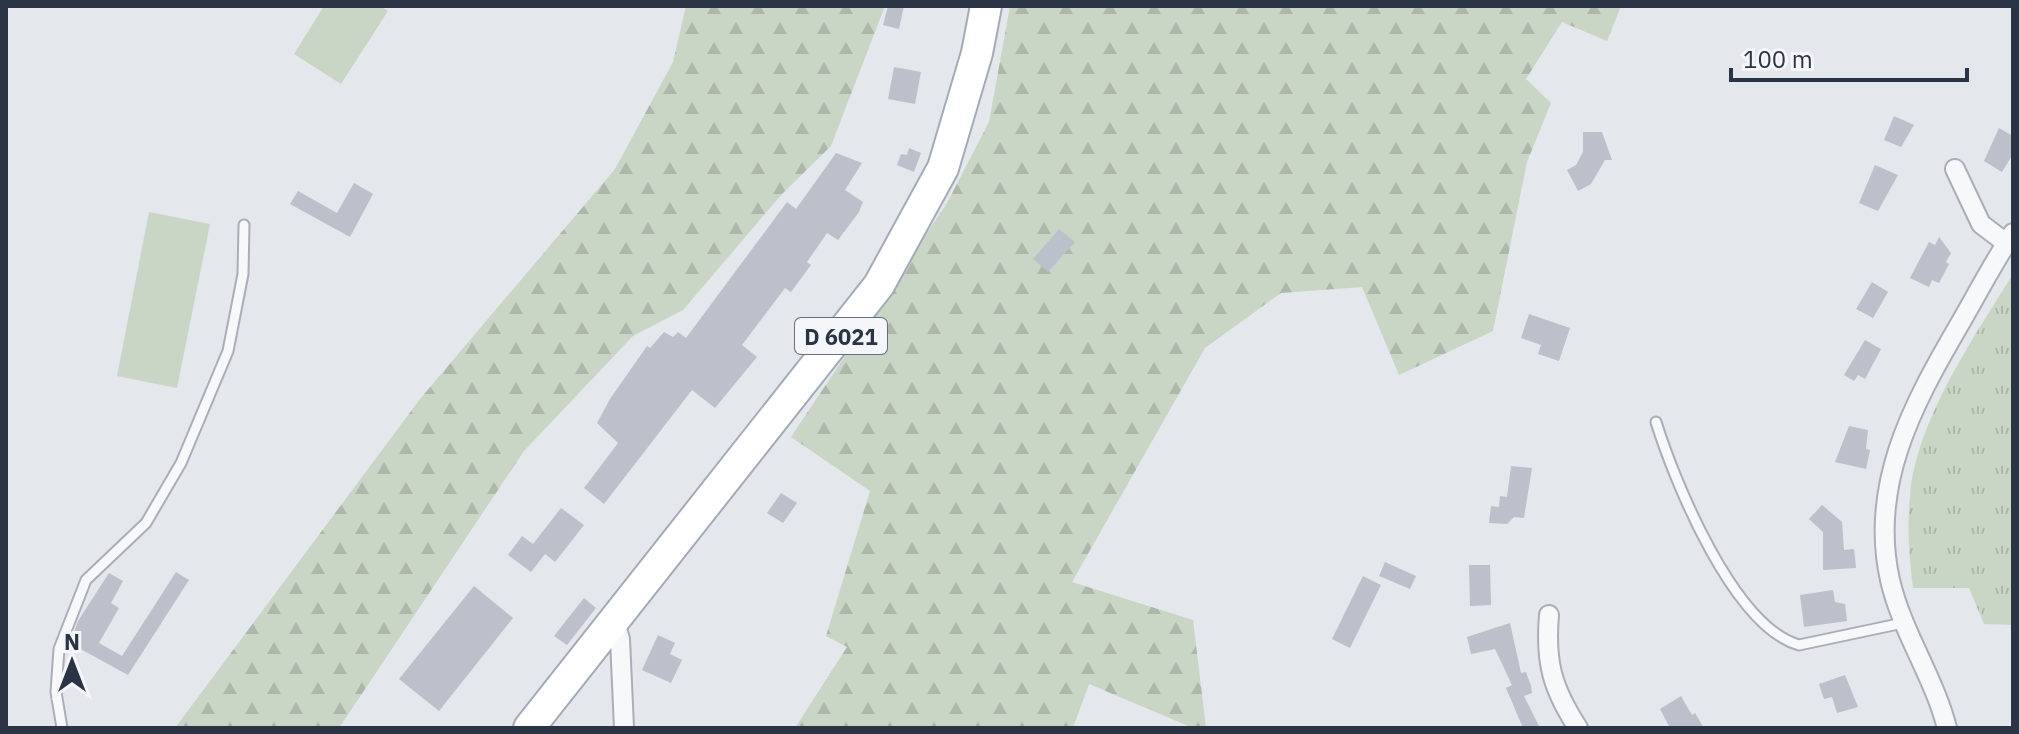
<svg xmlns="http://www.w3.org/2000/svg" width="2019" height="734" font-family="'IBM Plex Sans',sans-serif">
<defs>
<pattern id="grass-tufts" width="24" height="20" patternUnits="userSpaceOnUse" patternTransform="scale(2)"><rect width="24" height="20" fill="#c9d6c5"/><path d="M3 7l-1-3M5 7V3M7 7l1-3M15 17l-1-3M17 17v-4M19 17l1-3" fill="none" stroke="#adb8ab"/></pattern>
<pattern id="forest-firs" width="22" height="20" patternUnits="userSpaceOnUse" patternTransform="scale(2)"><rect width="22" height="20" fill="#c9d6c5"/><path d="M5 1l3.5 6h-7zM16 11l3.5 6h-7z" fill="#adb8ab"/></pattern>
</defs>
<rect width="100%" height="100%" fill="#e4e7ec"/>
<path fill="url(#grass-tufts)" d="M2013 274V625L1984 624 1969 588H1913C1909 558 1907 526 1910 496 1916 421 1974 337 2013 274Z"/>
<path fill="url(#forest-firs)" d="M686 6H885L831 146 782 194 683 310 633 336 524 451 339 728H175L420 399 615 169 673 62Z
M1010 6H1621L1607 41 1562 22 1526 79 1551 103 1527 162 1493 331 1399 375 1362 287 1281 293 1205 348 1072 582 1193 620 1206 728H1193L1089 684 1073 728H795L847 647 826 636 870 491 791 437 947 203 989 122Z"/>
<path fill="#c9d6c5" d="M324 6H381L388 11 341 84 294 54Z
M149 212 210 224 177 388 117 376Z"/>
<path fill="#bbc0ca" d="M888 6H904L899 29 883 25Z
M894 67 921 72 915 104 888 99Z
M1894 116 1914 125 1901 147 1884 140Z
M1999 128 2013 136V154L2002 172 1984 161Z
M1583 132H1602L1612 160H1605L1591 184 1578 191 1567 170 1576 165 1583 152Z
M909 148 921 153 914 172 897 165 901 154 907 155Z
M836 153 862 163 845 190 863 202 859 212 838 240 827 233 807 262 811 265 791 292 785 288 742 345 757 357 715 408 692 390 604 504 584 488 618 443 597 423 610 399 647 346 650 348 664 332 673 337 678 332 686 338 787 202 796 209Z
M1875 165 1898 175 1878 211 1859 203Z
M354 183 373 194 350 237 290 204 298 191 337 213Z
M1059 229 1075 242 1048 272 1033 259Z
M1939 237 1951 253 1946 262 1949 264 1939 283 1932 280 1929 287 1910 278 1929 242 1935 245Z
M1872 282 1888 292 1873 318 1856 309Z
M1529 314 1570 328 1559 361 1538 354 1541 345 1521 338Z
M1865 340 1881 349 1865 379 1858 375 1854 381 1844 375Z
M1849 426 1868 430 1866 449 1870 450 1866 469 1835 462Z
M1511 466 1532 468 1524 518 1514 517 1507 524 1489 523 1491 506 1499 507 1500 496 1507 497Z
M781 493 797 503 783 523 767 513Z
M1822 505 1842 522 1844 550 1854 549 1856 568 1823 570V532L1809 519Z
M561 508 584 525 555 562 545 554 531 572 508 555 522 536 533 544Z
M1385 562 1416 576 1410 589 1379 576Z
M1469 565H1490L1491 605 1470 606Z
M176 572 189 580 128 675 75 646 81 636 74 632 78 621 109 573 123 581 111 603 119 608 99 643 122 656Z
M1363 576 1381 585 1350 648 1332 639Z
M474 586 513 618 439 711 399 679Z
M1833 590 1835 602 1845 604 1847 621 1804 627 1800 595Z
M584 598 596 608 567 645 554 636Z
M1510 623 1521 673 1526 672 1531 686 1532 693 1524 696 1540 728H1523L1506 688 1512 685 1495 649 1471 654 1467 637Z
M658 635 675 643 670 654 682 660 671 683 642 670Z
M1845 675 1858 707 1837 713 1832 697 1824 699 1819 684Z
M1681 696 1692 715 1695 713 1704 728H1670L1660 709Z"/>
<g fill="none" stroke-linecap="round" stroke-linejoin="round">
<g stroke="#a9aeb7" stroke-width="13">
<path id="lane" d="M1656 422C1675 483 1734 627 1799 645L1903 623
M62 728 56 692 59 649 86 580 146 523 181 463 228 351 243 274 244 225"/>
</g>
<g stroke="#a9aeb7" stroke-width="22">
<path id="street" d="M1955 169 1981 224 2006 243
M1549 615C1545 662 1552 688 1578 728
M615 622 620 639 624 728
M1947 728C1934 677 1902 632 1890 580 1869 486 1912 406 1958 327 1976 296 1993 263 2013 233"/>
</g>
<g stroke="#a3abb8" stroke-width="34">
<path id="primary" d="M529 728 879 285 943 168 977 53 986 6"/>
</g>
<use href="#lane" stroke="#f7f8fa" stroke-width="9"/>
<use href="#street" stroke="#f7f8fa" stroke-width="18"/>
<use href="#primary" stroke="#fff" stroke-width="30"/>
</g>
<g text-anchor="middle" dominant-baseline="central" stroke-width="7" stroke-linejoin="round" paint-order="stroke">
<rect fill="#f4f6f9" stroke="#676e7b" stroke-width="2" x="795" y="318" width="92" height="36" rx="6"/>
<g font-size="22" font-weight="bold" fill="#2b3445">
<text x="841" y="336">D 6021</text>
</g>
</g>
<rect width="2019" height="734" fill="none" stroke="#2b3445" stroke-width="16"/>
<g transform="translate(72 662)" stroke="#f4f6f9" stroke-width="6" paint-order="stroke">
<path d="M0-6L14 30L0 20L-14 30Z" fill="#2b3445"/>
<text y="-12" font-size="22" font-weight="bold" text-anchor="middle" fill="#2b3445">N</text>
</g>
<path d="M1731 68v12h236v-12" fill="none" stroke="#2b3445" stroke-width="4"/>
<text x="1743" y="68" font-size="24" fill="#2b3445" stroke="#f4f6f9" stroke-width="6" paint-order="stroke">100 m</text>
</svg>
